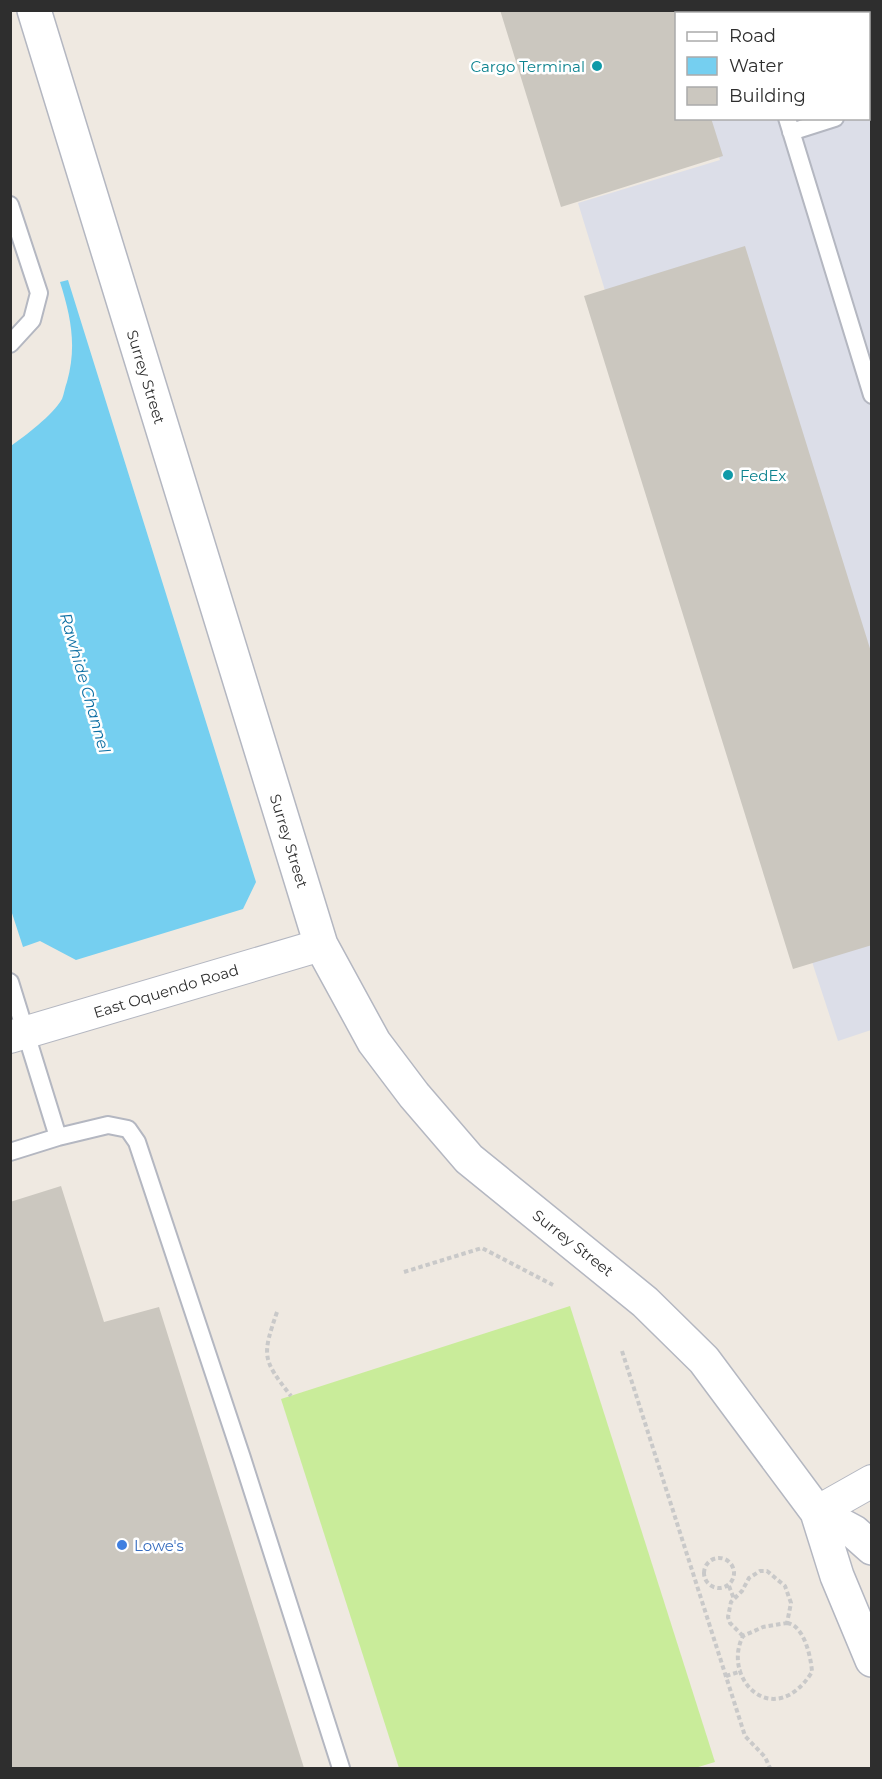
<svg xmlns="http://www.w3.org/2000/svg" width="882" height="1779" font-family="Montserrat,sans-serif">
<rect width="100%" height="100%" fill="#efe9e1"/>
<path fill="#dcdee8" d="M674 11H871V1030L838 1041 814 968 578 203 720 160 707 119 868 118V14H676Z"/>
<path fill="#c9ec9a" d="M570 1306 715 1762 695 1768H399L281 1399Z"/>
<path fill="#75cff0" d="M68 280 256 882 243 909 76 960 40 941 23 947 10 907 11 446C26 435 52 416 62 399 64 394 65 387 67 382 77 346 71 317 60 282Z"/>
<path fill="#cbc7bf" d="M500 10H677L676 118H711L723 156 561 207Z
M745 246 872 655V945L793 969 584 296Z
M61 1186 104 1322 159 1307 304 1768H10V1202Z"/>
<g fill="none" stroke-linecap="round" stroke-linejoin="round">
<g stroke="#b4b7c1" stroke-width="20">
<path id="service" d="M754 10V14
M868 108 872 107
M787 118 872 395
M791 132 835 118
M10 205 39 293 32 320 10 344
M10 982 58 1137 10 1152
M58 1137 108 1125 128 1129 137 1142 242 1458 341 1768"/>
</g>
<g stroke="#b4b7c1" stroke-width="34">
<path id="minor" d="M10 1037 321 945
M817 1512 872 1481"/>
</g>
<g stroke="#b4b7c1" stroke-width="36">
<path id="tertiary" d="M34 10 321 945 374 1042 414 1095 469 1159 645 1302 704 1360 817 1512 837 1576 872 1660
M817 1512 854 1532 872 1548"/>
</g>
<path stroke="#c9c9c9" stroke-width="4" stroke-dasharray="4.5 3" stroke-linecap="butt" d="M404 1272 482 1248 553 1285
M277 1312C262 1356 262 1359 291 1396
M622 1351 745 1736 765 1757 770 1768
M704 1573a15 15 0 1 1 30 0a15 15 0 1 1-30 0Z
M729 1586 734 1599
M787 1623C804 1625 811 1657 812 1672 774 1732 721 1679 743 1636L763 1627Z
M743 1636 730 1623 728 1617 731 1602 742 1591 749 1578 760 1571H767L785 1586 791 1603 787 1623
M726 1676 742 1671"/>
<use href="#service" stroke="#fff" stroke-width="16"/>
<use href="#minor" stroke="#fff" stroke-width="32"/>
<use href="#tertiary" stroke="#fff" stroke-width="33"/>
</g>
<g fill="#0f9aa8" stroke="#fff" stroke-width="2">
<circle cx="597" cy="66" r="6"/>
<circle cx="728" cy="475" r="6"/>
</g>
<circle fill="#3f7fe0" stroke="#fff" stroke-width="2" cx="122" cy="1545" r="6"/>
<g text-anchor="middle" dominant-baseline="central" stroke-width="5" stroke-linejoin="round" paint-order="stroke">
<g font-size="15" fill="#0d838f" stroke="#fff" text-anchor="end">
<text x="585" y="66">Cargo Terminal</text>
<text x="740" y="475" text-anchor="start">FedEx</text>
</g>
<g font-size="15" fill="#2e2e2e" stroke="#fff">
<text transform="translate(146 377) rotate(73)">Surrey Street</text>
<text transform="translate(289 841) rotate(73)">Surrey Street</text>
<text transform="translate(166 991) rotate(-17)">East Oquendo Road</text>
<text transform="translate(573 1243) rotate(38)">Surrey Street</text>
</g>
<g font-size="15" fill="#366cbe" stroke="#fff" text-anchor="start">
<text x="134" y="1545">Lowe's</text>
</g>
<g font-size="16" font-style="italic" fill="#0d6fa3" stroke="#fff">
<text transform="translate(85 683) rotate(74)">Rawhide Channel</text>
</g>
</g>
<rect width="882" height="1779" fill="none" stroke="#2e2e2e" stroke-width="24"/>
<rect x="675" y="12" width="195" height="108" fill="#ffffff" stroke="#ababab" stroke-width="1.5"/>
<rect x="687" y="32" width="30" height="9" fill="#ffffff" stroke="#ababab" stroke-width="1.5"/>
<text x="729" y="42" font-size="18" fill="#2e2e2e">Road</text>
<rect x="687" y="57" width="30" height="18" fill="#75cff0" stroke="#ababab" stroke-width="1.5"/>
<text x="729" y="72" font-size="18" fill="#2e2e2e">Water</text>
<rect x="687" y="87" width="30" height="18" fill="#cbc7bf" stroke="#ababab" stroke-width="1.5"/>
<text x="729" y="102" font-size="18" fill="#2e2e2e">Building</text>
</svg>
